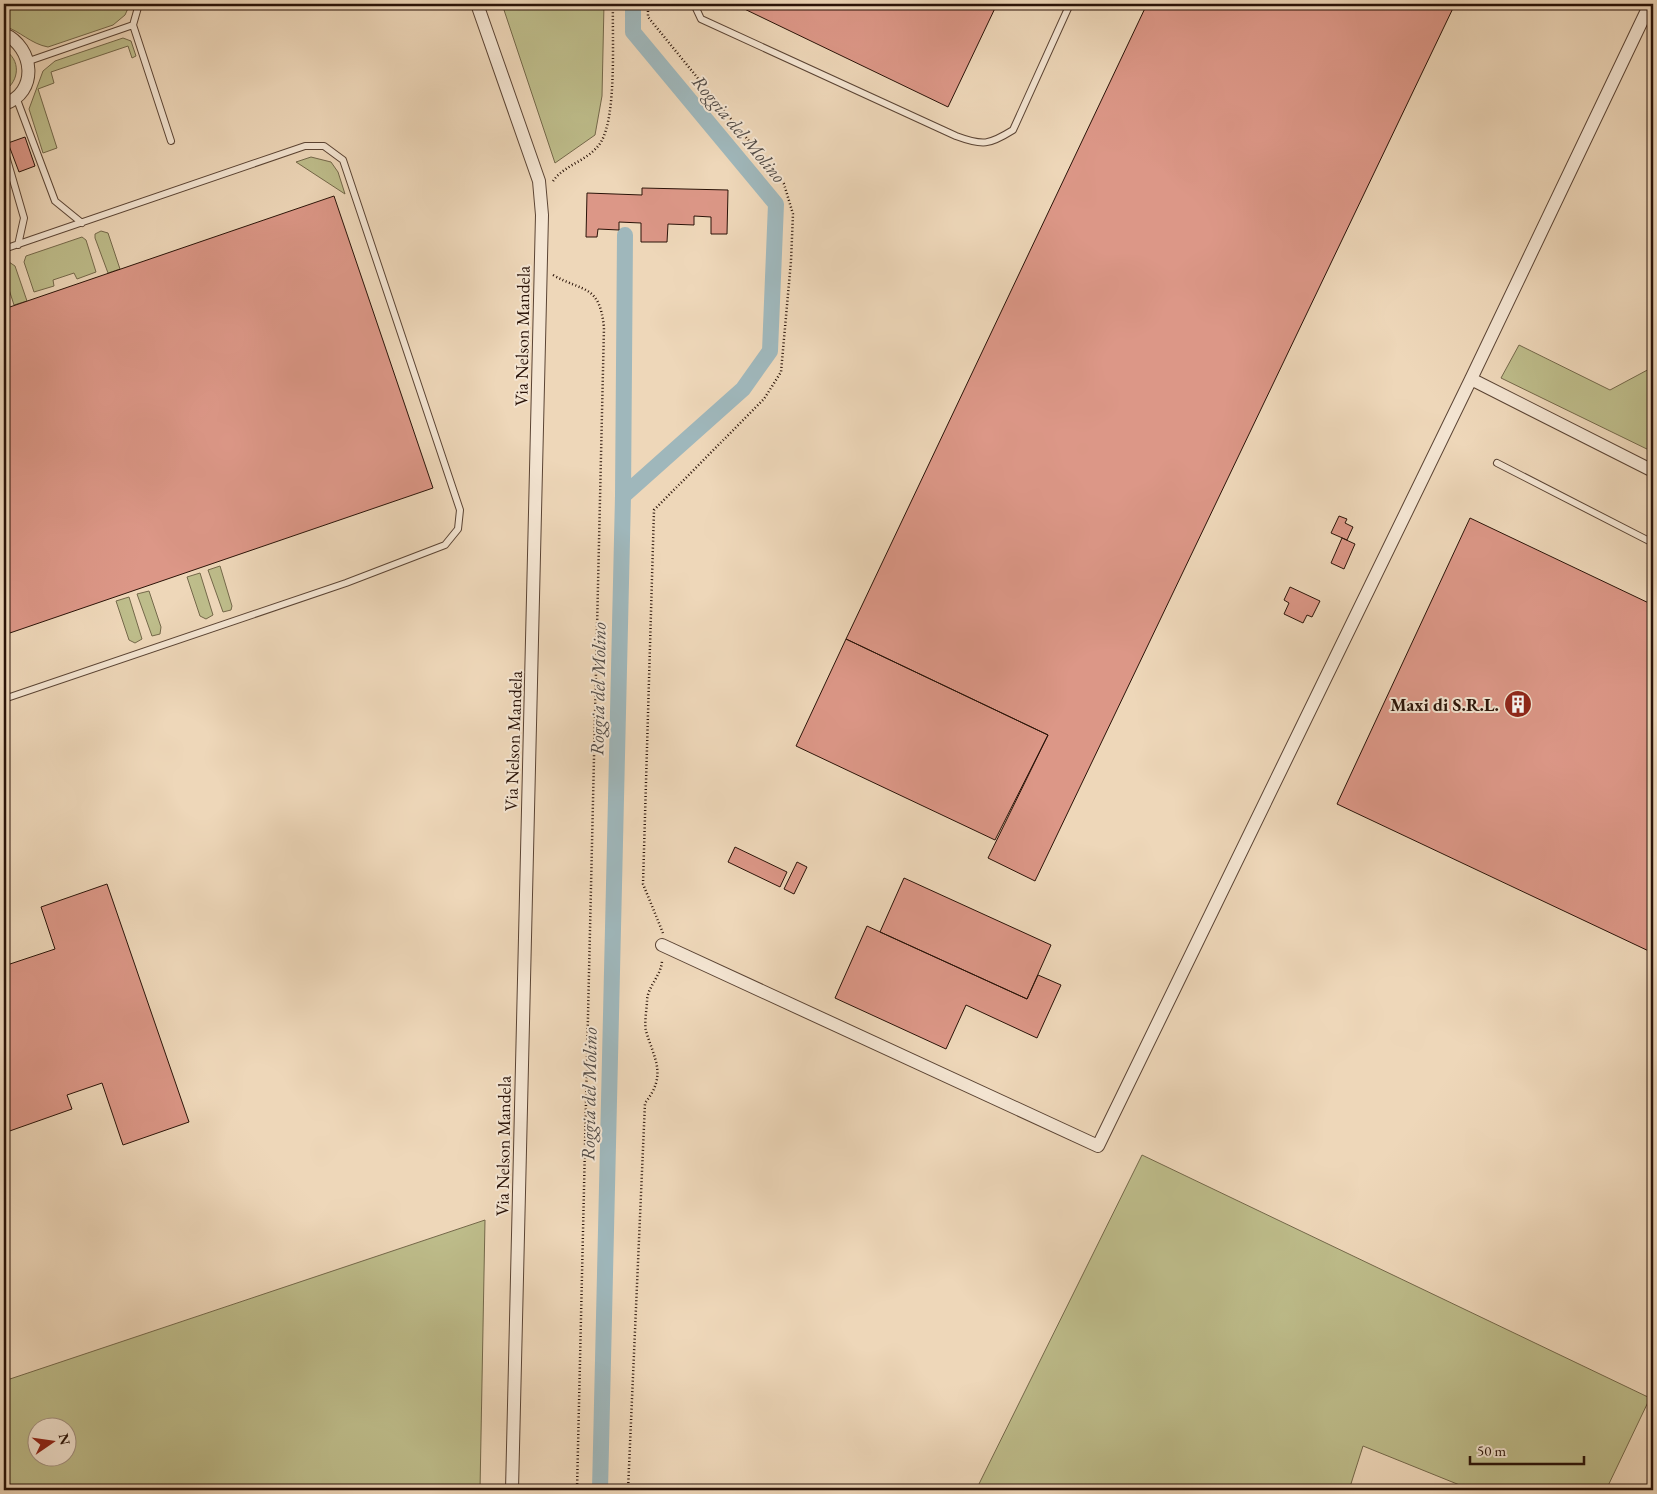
<svg xmlns="http://www.w3.org/2000/svg" width="1657" height="1494" font-family="'EB Garamond',serif">
<rect width="100%" height="100%" fill="#eed7b9"/>
<filter id="stains"><feTurbulence type="fractalNoise" baseFrequency=".004" numOctaves="4"/><feColorMatrix values="0 0 0 0 .2 0 0 0 0 .09 0 0 0 0 .02 0 0 0 .5 -.17"/></filter>
<radialGradient id="worn" r=".72"><stop offset=".6" stop-color="#630" stop-opacity="0"/><stop offset="1" stop-color="#630" stop-opacity=".3"/></radialGradient>
<path fill="#bebd8b" stroke="#74684a" fill-rule="evenodd" d="M4 4H130L125 15 113 25 48 47C31 44 20 31 4 26Z
M502 4H604L602 96 595 135 555 163Z
M123 38 131 41 136 56 132 58 128 46 51 72 54 83 38 89 57 148 43 153 29 109 43 71 55 61Z
M4 50C21 59 20 81 4 91Z
M311 157 331 162 338 172 345 194 296 162Z
M101 231 108 233 120 269 108 273 95 238V234Z
M82 237 86 240 96 272 77 279 74 273 53 280 54 286 34 292 24 262 26 256Z
M9 262 15 266 27 301 14 305 4 274V265Z
M1519 345 1610 390 1653 367V452L1501 378Z
M220 566 232 606 231 610 223 612 208 570Z
M200 573 213 615 206 619 200 616 187 577Z
M149 591 161 627 160 634 152 636 137 594Z
M129 597 142 639 135 643 129 640 116 601Z
M1142 1155 1650 1398 1606 1490H1472L1363 1446 1349 1490H976Z
M485 1220 480 1490H4V1381ZM38 1426H68V1456H38Z"/>
<g fill="none" stroke-linecap="round" stroke-linejoin="round">
<path stroke="#9fb7bb" stroke-width="16" d="M623 496 625 235
M600 1490 623 496 743 389 770 351 776 204 633 32V4"/>
</g>
<path fill="#dc9787" stroke="#2a1308" d="M734 4H997L948 107Z
M1147 4H1455L1035 881 988 858 1048 735 846 639Z
M25 137 35 166 19 172 8 143Z
M642 188 728 190 727 234H711V217L694 216V225L668 224 667 242H641V223L619 222V230L598 229 597 237H586L587 193 642 195Z
M334 196 433 488 4 635V309Z
M1339 516 1347 519 1345 523 1353 527 1347 540 1331 533Z
M1470 518 1653 605V953L1337 804Z
M1342 538 1355 544 1344 569 1331 563Z
M1290 587 1320 601 1312 617 1307 615 1303 623 1284 614 1289 603 1284 600Z
M846 639 1048 735 995 840 796 746Z
M735 847 787 872 780 887 728 862Z
M797 862 807 867 794 894 784 889Z
M904 878 1051 945 1027 999 880 932Z
M107 884 189 1122 123 1145 102 1083 67 1095 72 1109 4 1133V966L55 949 41 907Z
M867 926 1027 999 1038 975 1061 985 1037 1038 966 1005 946 1049 835 998Z"/>
<g fill="none" stroke-linecap="round" stroke-linejoin="round">
<g stroke="#5b4434" stroke-width="8">
<path id="lane" d="M139 4 133 25 171 141
M694 4 701 19 956 136C983 146 989 145 1013 130L1070 4
M29 61 133 25
M16 97 55 201 82 223
M4 149 24 218 18 245
M4 249 305 146H324L343 160 460 510 458 529 445 545 346 583 4 699
M1497 463 1653 543"/>
</g>
<g stroke="#5b4434" stroke-width="14">
<path id="street" d="M477 4 539 181 542 215 512 1490
M4 34C34 47 39 93 4 104
M1471 379 1653 471
M662 945 1098 1146 1471 379 1650 4"/>
</g>
<path stroke="#2a1308" stroke-width="2.5" stroke-dasharray="1 2.5" stroke-linecap="butt" d="M648 4V17L784 184 793 214 791 261 781 372 764 399 654 510 643 884 663 933
M553 181C565 164 589 161 601 142 617 115 612 37 613 4
M553 275C585 293 599 284 604 327L577 1490
M628 1490 645 1103C667 1075 655 1061 646 1031 644 1022 647 1009 647 1000 648 986 661 976 662 961"/>
<use href="#lane" stroke="#f4e5d2" stroke-width="6"/>
<use href="#street" stroke="#f4e5d2" stroke-width="12"/>
</g>
<defs>
<g id="building-disc" transform="scale(1.4375)"><circle r="9.5" fill="#8f2418" stroke="#f4e5d2"/><path d="M-4-6H4V6H1V3H-1V6H-4ZM-2.5-4.3h1.7v1.8h-1.7ZM.8-4.3h1.7v1.8H.8ZM-2.5-1h1.7V.8h-1.7ZM.8-1h1.7V.8H.8Z" fill="#fff"/></g>
</defs>
<g fill-rule="evenodd">
<use href="#building-disc" x="1518" y="704"/>
</g>
<g text-anchor="middle" dominant-baseline="central" stroke-width="4" stroke-linejoin="round" paint-order="stroke">
<g font-size="18" fill="#2a1308" stroke="#f4e5d2">
<text transform="translate(522 336) rotate(-89)">Via Nelson Mandela</text>
<text transform="translate(513 741) rotate(-88)">Via Nelson Mandela</text>
<text transform="translate(503 1146) rotate(-89)">Via Nelson Mandela</text>
</g>
<g font-size="18" font-weight="bold" fill="#2a1308" stroke="#f4e5d2" text-anchor="end">
<text x="1499" y="704">Maxi di S.R.L.</text>
</g>
<g font-size="19" font-style="italic" fill="#534c47" stroke="#f4e5d2">
<text transform="translate(739 129) rotate(50)">Roggia del Molino</text>
<text transform="translate(598 689) rotate(-89)">Roggia del Molino</text>
<text transform="translate(589 1094) rotate(-89)">Roggia del Molino</text>
</g>
</g>
<rect width="1657" height="1494" fill="none" stroke="#eed7b9" stroke-width="20"/>
<rect x="5" y="5" width="1647" height="1484" fill="none" stroke="#2a1308" stroke-width="2.5"/>
<rect x="10" y="10" width="1637" height="1474" fill="none" stroke="#2a1308"/>
<g transform="translate(52 1442) rotate(77)"><circle r="24" fill="#f4e5d2" stroke="#a39181"/>
<path d="M0-4L9 19L0 12L-9 19Z" fill="#8f2418"/>
<text y="-8" font-size="14" font-weight="bold" text-anchor="middle" fill="#2a1308">N</text>
</g>
<path d="M1470 1456v8h114v-8" fill="none" stroke="#2a1308" stroke-width="2.5"/>
<text x="1477" y="1456" font-size="15" fill="#2a1308" stroke="#f4e5d2" stroke-width="4" paint-order="stroke">50 m</text>
<rect width="100%" height="100%" filter="url(#stains)"/>
<rect width="100%" height="100%" fill="url(#worn)"/>
</svg>
